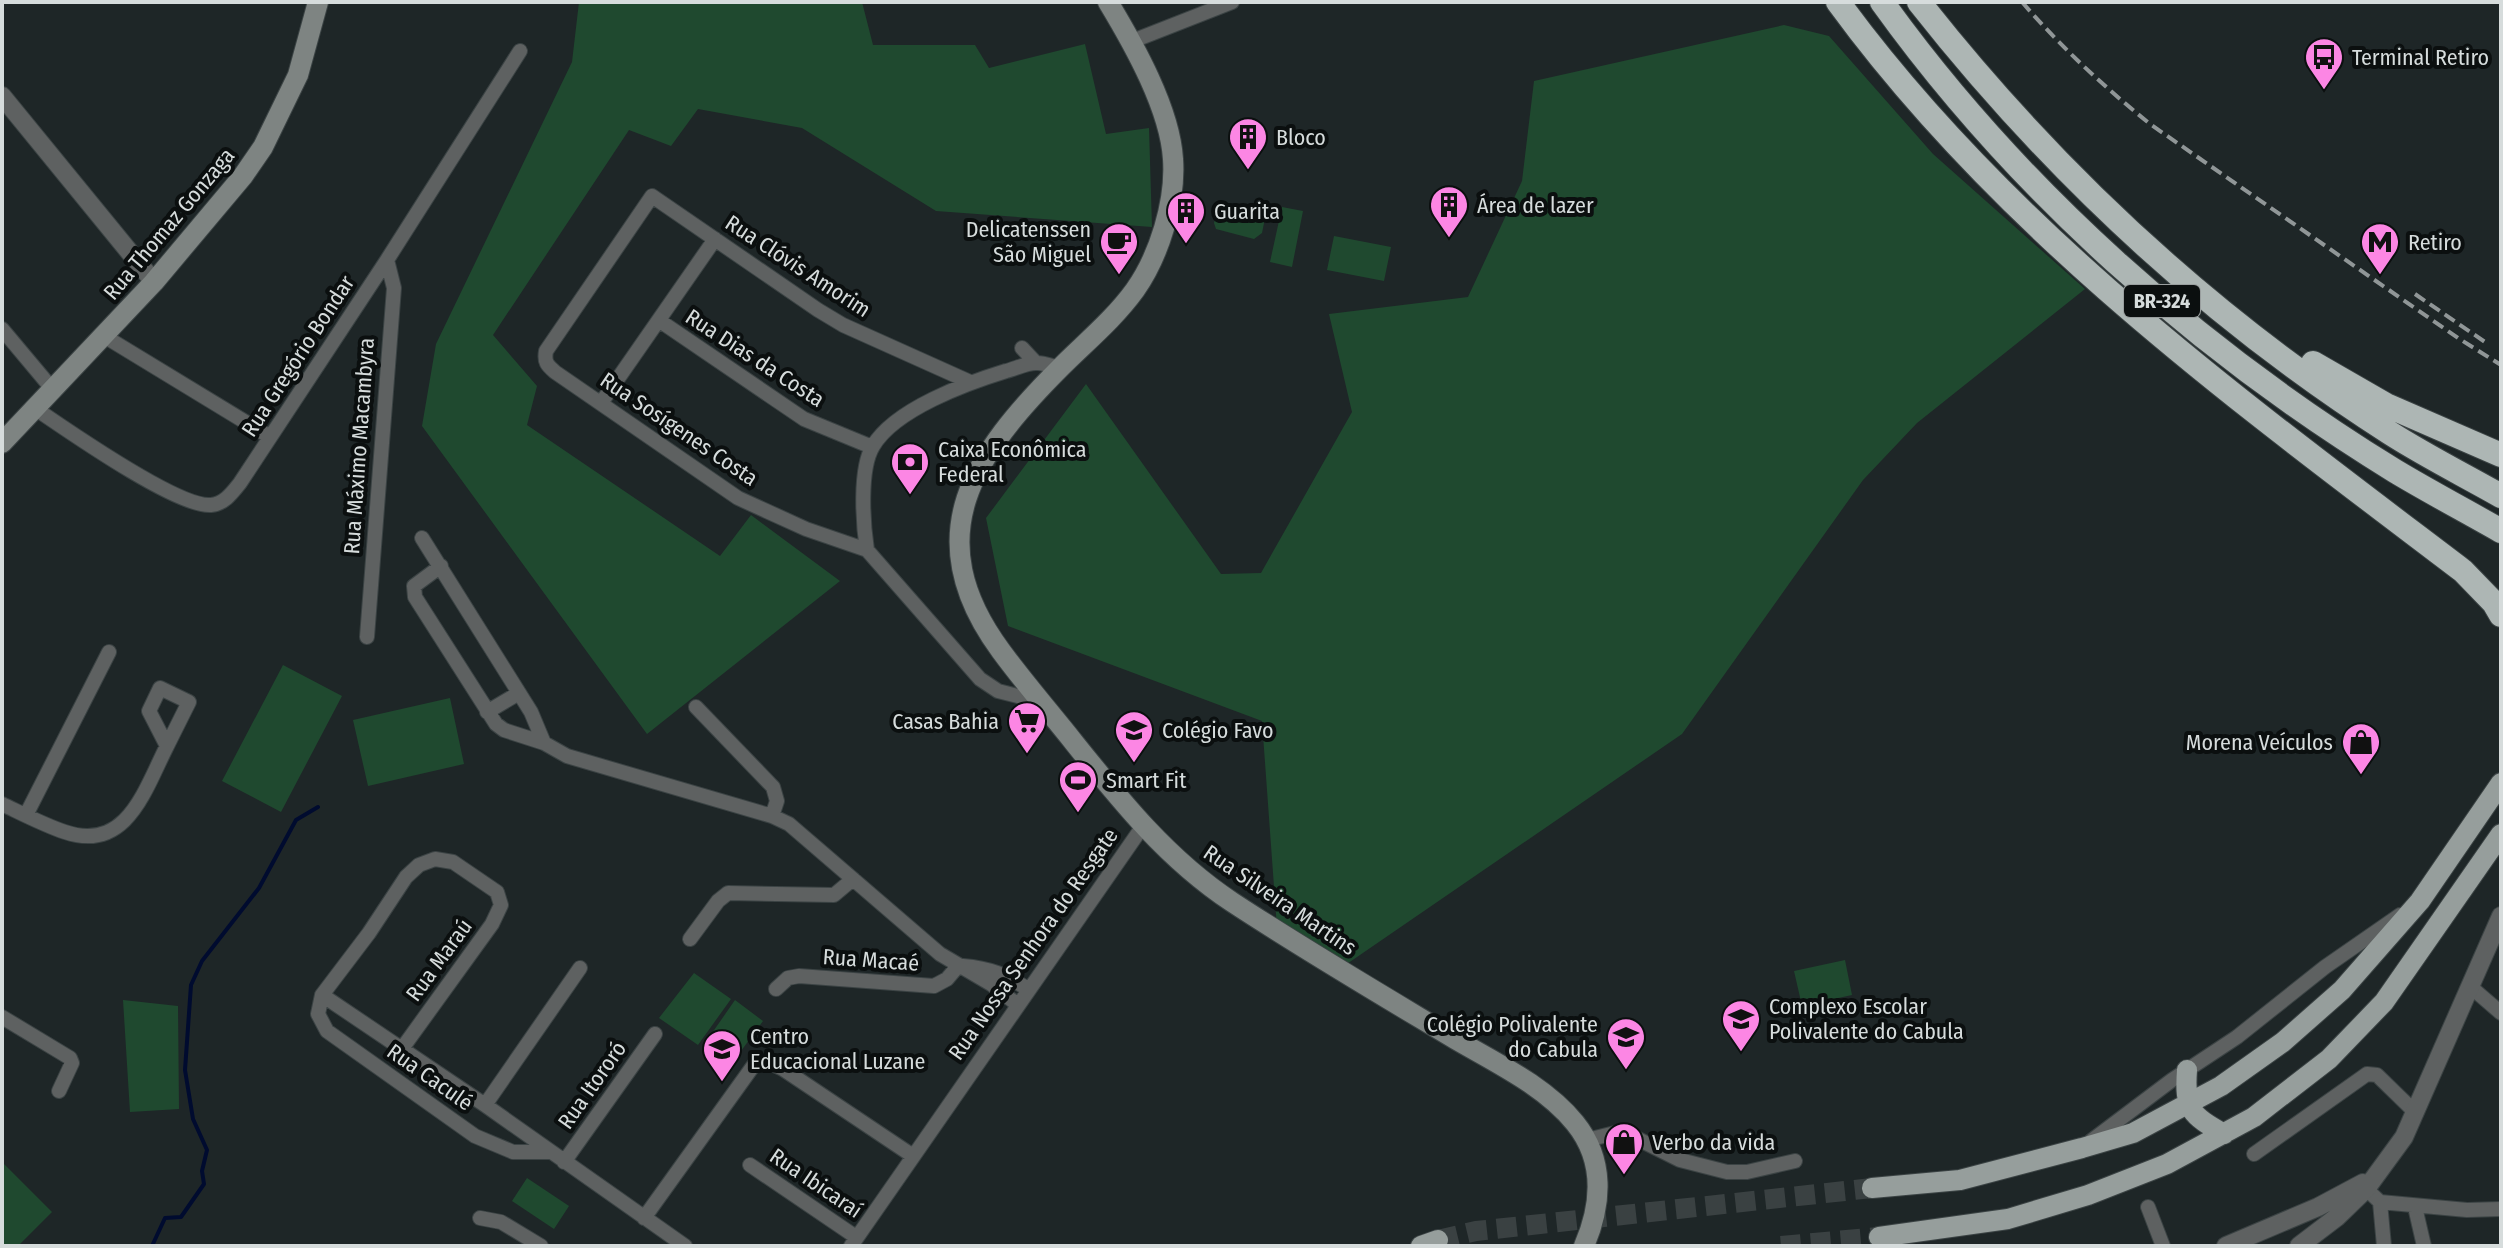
<svg xmlns="http://www.w3.org/2000/svg" width="2503" height="1248" font-family="'Fira Sans Condensed',sans-serif">
<rect width="100%" height="100%" fill="#1e2627"/>
<path fill="#1f492f" d="M579 2H862L873 45H975L989 68 1085 44 1106 134 1149 128 1152 227 936 211 802 128 698 109 671 146 629 130 493 335 537 386 527 425 720 556 751 515 840 581 647 734 422 426 436 344 572 62Z
M1784 25 1829 36 1933 154 2085 289 1917 423 1863 480 1682 734 1341 968 1277 928 1262 721 1008 626 986 518 1086 384 1221 574 1261 573 1352 412 1329 314 1468 297 1522 181 1534 81Z
M1218 207 1265 218 1262 233 1254 239 1216 229 1214 223Z
M1282 207 1303 211 1292 267 1270 262Z
M1334 236 1391 247 1384 281 1327 270Z
M283 665 342 696 281 812 222 781Z
M450 698 464 764 368 786 353 720Z
M1845 960 1852 995 1802 1006 1794 971Z
M694 973 731 999 698 1045 659 1018Z
M123 1000 178 1006 179 1109 130 1112Z
M735 1000 763 1021 730 1066 703 1046Z
M2 1162 52 1212 18 1246H2Z
M527 1178 569 1206 554 1229 512 1201Z"/>
<g fill="none" stroke-linecap="round" stroke-linejoin="round">
<path stroke="#000b2f" stroke-width="4" d="M152 1246 165 1218 181 1217 204 1184 202 1171 207 1150 193 1119 185 1070 191 985 202 961 259 888 296 820 318 807"/>
<path stroke="#3a4142" stroke-width="20" stroke-dasharray="20 10" stroke-linecap="butt" d="M1438 1240 1476 1231 1872 1188
M1781 1246 1879 1237"/>
<g stroke="#3b4344" stroke-width="16">
<path id="minor" d="M1130 42 1232 2
M660 321 804 419 872 447
M2 329 54 391
M104 336 270 437
M1022 348 1036 363
M601 403 715 239
M36 409C67 430 178 508 211 505 224 504 232 493 240 483L387 260 520 51
M422 538 531 712 544 743 567 756 772 816 789 824 940 954 991 984 1018 1005
M867 550 806 529 738 498 555 372C547 365 544 362 546 351L652 196 818 310 843 325 970 382
M867 550C863 524 859 469 873 446 895 409 967 383 1006 371 1015 369 1026 363 1036 363 1043 362 1053 367 1060 368
M867 550 980 679 998 691 1041 702
M441 566 414 586 415 597 496 724 504 730 544 743
M367 637 394 288 387 260
M160 688 189 702 167 746 149 711Z
M696 707 773 787 777 801 772 816
M487 712 519 693
M2 804C23 814 44 825 65 832 127 853 145 789 167 746
M26 815 109 652
M690 939 718 901 728 893 834 895 853 879
M963 966C989 968 1007 975 1029 990
M2472 988 2501 1013
M776 989 788 978 799 976 934 986 947 979 958 966
M322 995 485 1105 685 1246
M2 1017 70 1058 72 1063 59 1091
M401 1050 492 924 501 905 497 892 453 862 435 859 419 865 406 877 369 933 322 995 318 1014 327 1031 475 1136 513 1152H551
M485 1105 580 968
M1587 1140 1619 1132 1632 1136 1680 1160 1727 1172H1747L1795 1161
M2091 1141 2172 1080 2237 1037 2325 967 2400 915
M2254 1154 2367 1074 2377 1075 2416 1113
M564 1162 655 1034
M750 1165 856 1237
M2361 1184 2380 1202 2467 1210 2501 1209
M2380 1202 2384 1246
M2148 1207 2163 1246
M2415 1207 2424 1246
M480 1218 501 1222 541 1246
M644 1218 756 1062H768L783 1069 913 1156
M851 1246 1143 826"/>
</g>
<g stroke="#3b4344" stroke-width="20">
<path id="tertiary" d="M2 96 154 282
M2226 1246 2318 1207 2363 1183
M2299 1246 2337 1217 2366 1189 2404 1137 2501 916"/>
</g>
<g stroke="#3b4344" stroke-width="22">
<path id="secondary" d="M1108 2C1134 45 1170 109 1173 159 1176 202 1159 256 1135 290 1114 319 1086 342 1061 367 974 454 916 536 1001 651 1023 681 1048 710 1072 740 1120 800 1167 859 1232 902 1305 950 1380 994 1455 1039 1496 1063 1545 1086 1575 1123 1605 1160 1602 1204 1584 1246
M2 443 154 282 243 176 263 147 298 75 318 2"/>
</g>
<g stroke="#3b4344" stroke-width="22">
<path id="primary" d="M2187 1070C2184 1110 2191 1115 2224 1134
M1872 1188 1960 1180 2082 1148 2133 1133 2221 1086 2283 1042 2342 990 2420 901 2501 783
M1879 1237 2008 1219 2088 1195 2167 1164 2254 1117 2329 1059 2384 1002 2501 834
M1421 1246 1438 1240"/>
</g>
<g stroke="#3b4344" stroke-width="26">
<path id="motorway" d="M1838 2C2006 232 2238 400 2463 571L2494 603 2501 615
M1882 2C2017 190 2198 350 2395 471 2430 492 2466 511 2501 531
M1919 2C2052 171 2209 317 2390 433 2426 456 2464 475 2501 496
M2313 363 2386 405 2501 455"/>
</g>
<use href="#minor" stroke="#5e6161" stroke-width="14"/>
<use href="#tertiary" stroke="#5e6161" stroke-width="18"/>
<use href="#secondary" stroke="#7e8482" stroke-width="20"/>
<use href="#primary" stroke="#969e9c" stroke-width="20"/>
<use href="#motorway" stroke="#adb6b4" stroke-width="24"/>
<path stroke="#909697" stroke-width="4" stroke-dasharray="12 6" stroke-linecap="butt" d="M2022 2C2061 47 2103 86 2150 124L2458 338 2501 365
M2415 294 2485 342"/>
</g>
<defs>
<g id="bus-pin" transform="scale(2)"><path d="M0 17L-7.5 6A9.5 9.5 0 1 1 7.5 6Z" fill="#fc86e4" stroke="#0b0f0f"/><path d="M-5-6H5V4H4V6H2V4H-2V6H-4V4H-5ZM-3.5-4V0h7V-4ZM-3.5 1.2v1.5H-2V1.2ZM2 1.2v1.5H3.5V1.2Z" fill="#111"/></g>
<g id="building-pin" transform="scale(2)"><path d="M0 17L-7.5 6A9.5 9.5 0 1 1 7.5 6Z" fill="#fc86e4" stroke="#0b0f0f"/><path d="M-4-6H4V6H1V3H-1V6H-4ZM-2.5-4.3h1.7v1.8h-1.7ZM.8-4.3h1.7v1.8H.8ZM-2.5-1h1.7V.8h-1.7ZM.8-1h1.7V.8H.8Z" fill="#111"/></g>
<g id="cafe-pin" transform="scale(2)"><path d="M0 17L-7.5 6A9.5 9.5 0 1 1 7.5 6Z" fill="#fc86e4" stroke="#0b0f0f"/><path d="M-5.5-4.5H6V0H3Q3 3.5 0 3.5H-2.5Q-5.5 3.5-5.5 0ZM3-3.2v2h1.7v-2ZM-6 4.5H4V6H-6Z" fill="#111"/></g>
<g id="metro-pin" transform="scale(2)"><path d="M0 17L-7.5 6A9.5 9.5 0 1 1 7.5 6Z" fill="#fc86e4" stroke="#0b0f0f"/><path d="M-5.5 5V-5H-3L0 0L3-5H5.5V5H3V-.5L0 4L-3-.5V5Z" fill="#111"/></g>
<g id="bank-pin" transform="scale(2)"><path d="M0 17L-7.5 6A9.5 9.5 0 1 1 7.5 6Z" fill="#fc86e4" stroke="#0b0f0f"/><path d="M-6-4H6V4H-6ZM0-2.3a2.3 2.3 0 1 0 0 4.6a2.3 2.3 0 1 0 0-4.6Z" fill="#111"/></g>
<g id="supermarket-pin" transform="scale(2)"><path d="M0 17L-7.5 6A9.5 9.5 0 1 1 7.5 6Z" fill="#fc86e4" stroke="#0b0f0f"/><path d="M-6-5.5h2.5l.6 2H6L4.5 2H-2.5L-4.4-4H-6ZM-1.5 3.2a1.3 1.3 0 1 0 .1 0ZM3 3.2a1.3 1.3 0 1 0 .1 0Z" fill="#111"/></g>
<g id="school-pin" transform="scale(2)"><path d="M0 17L-7.5 6A9.5 9.5 0 1 1 7.5 6Z" fill="#fc86e4" stroke="#0b0f0f"/><path d="M0-5L7-2L0 1L-7-2ZM-4 1L0 2.5L4 1V4Q0 6-4 4Z" fill="#111"/></g>
<g id="shop-pin" transform="scale(2)"><path d="M0 17L-7.5 6A9.5 9.5 0 1 1 7.5 6Z" fill="#fc86e4" stroke="#0b0f0f"/><path d="M-5-2.5h2.3a2.7 3.5 0 0 1 5.4 0H5L5.5 6h-11ZM-1.5-2.5h3a1.5 2.3 0 0 0-3 0Z" fill="#111"/></g>
<g id="stadium-pin" transform="scale(2)"><path d="M0 17L-7.5 6A9.5 9.5 0 1 1 7.5 6Z" fill="#fc86e4" stroke="#0b0f0f"/><path d="M0-5a6.5 5 0 1 0 0 10a6.5 5 0 1 0 0-10ZM-3.5-1.8h7v3.6h-7Z" fill="#111"/></g>
</defs>
<g fill-rule="evenodd">
<use href="#bus-pin" x="2324" y="57"/>
<use href="#building-pin" x="1248" y="137"/>
<use href="#building-pin" x="1449" y="205"/>
<use href="#building-pin" x="1186" y="211"/>
<use href="#cafe-pin" x="1119" y="242"/>
<use href="#metro-pin" x="2380" y="242"/>
<use href="#bank-pin" x="910" y="462"/>
<use href="#supermarket-pin" x="1027" y="721"/>
<use href="#school-pin" x="1134" y="730"/>
<use href="#shop-pin" x="2361" y="742"/>
<use href="#stadium-pin" x="1078" y="780"/>
<use href="#school-pin" x="1741" y="1019"/>
<use href="#school-pin" x="1626" y="1037"/>
<use href="#school-pin" x="722" y="1049"/>
<use href="#shop-pin" x="1624" y="1142"/>
</g>
<g text-anchor="middle" dominant-baseline="central" stroke-width="8" stroke-linejoin="round" paint-order="stroke">
<rect fill="#0b0f0f" stroke="#999e9e" stroke-width="2" x="2124" y="285" width="76" height="32" rx="6"/>
<g font-size="20" font-weight="bold" fill="#d6dcdc">
<text x="2162" y="301">BR-324</text>
</g>
<g font-size="22" fill="#d6dcdc" stroke="#0b0f0f" text-anchor="start">
<text x="2352" y="57">Terminal Retiro</text>
<text x="1276" y="137">Bloco</text>
<text x="1477" y="205">Área de lazer</text>
<text x="1214" y="211">Guarita</text>
<text x="1091" y="229" text-anchor="end">Delicatenssen<tspan x="1091" dy="25">São Miguel</tspan></text>
<text x="2408" y="242">Retiro</text>
<text x="938" y="449">Caixa Econômica<tspan x="938" dy="25">Federal</tspan></text>
<text x="999" y="721" text-anchor="end">Casas Bahia</text>
<text x="1162" y="730">Colégio Favo</text>
<text x="2333" y="742" text-anchor="end">Morena Veículos</text>
<text x="1106" y="780">Smart Fit</text>
<text x="1769" y="1006">Complexo Escolar<tspan x="1769" dy="25">Polivalente do Cabula</tspan></text>
<text x="1598" y="1024" text-anchor="end">Colégio Polivalente<tspan x="1598" dy="25">do Cabula</tspan></text>
<text x="750" y="1036">Centro<tspan x="750" dy="25">Educacional Luzane</tspan></text>
<text x="1652" y="1142">Verbo da vida</text>
</g>
<g font-size="22" fill="#d6dcdc" stroke="#0b0f0f">
<text transform="translate(169 224) rotate(-50)">Rua Thomaz Gonzaga</text>
<text transform="translate(798 266) rotate(33)">Rua Clóvis Amorim</text>
<text transform="translate(298 356) rotate(-57)">Rua Gregório Bondar</text>
<text transform="translate(755 358) rotate(33)">Rua Dias da Costa</text>
<text transform="translate(679 429) rotate(34)">Rua Sosígenes Costa</text>
<text transform="translate(359 446) rotate(-86)">Rua Máximo Macambyra</text>
<text transform="translate(1280 900) rotate(34)">Rua Silveira Martins</text>
<text transform="translate(1033 944) rotate(-55)">Rua Nossa Senhora do Resgate</text>
<text transform="translate(439 960) rotate(-54)">Rua Maraú</text>
<text transform="translate(871 960) rotate(4)">Rua Macaé</text>
<text transform="translate(430 1077) rotate(35)">Rua Caculé</text>
<text transform="translate(592 1085) rotate(-55)">Rua Itororó</text>
<text transform="translate(816 1183) rotate(34)">Rua Ibicaraí</text>
</g>
</g>
<rect width="2503" height="1248" fill="none" stroke="#d6dcdc" stroke-width="8"/>
</svg>
